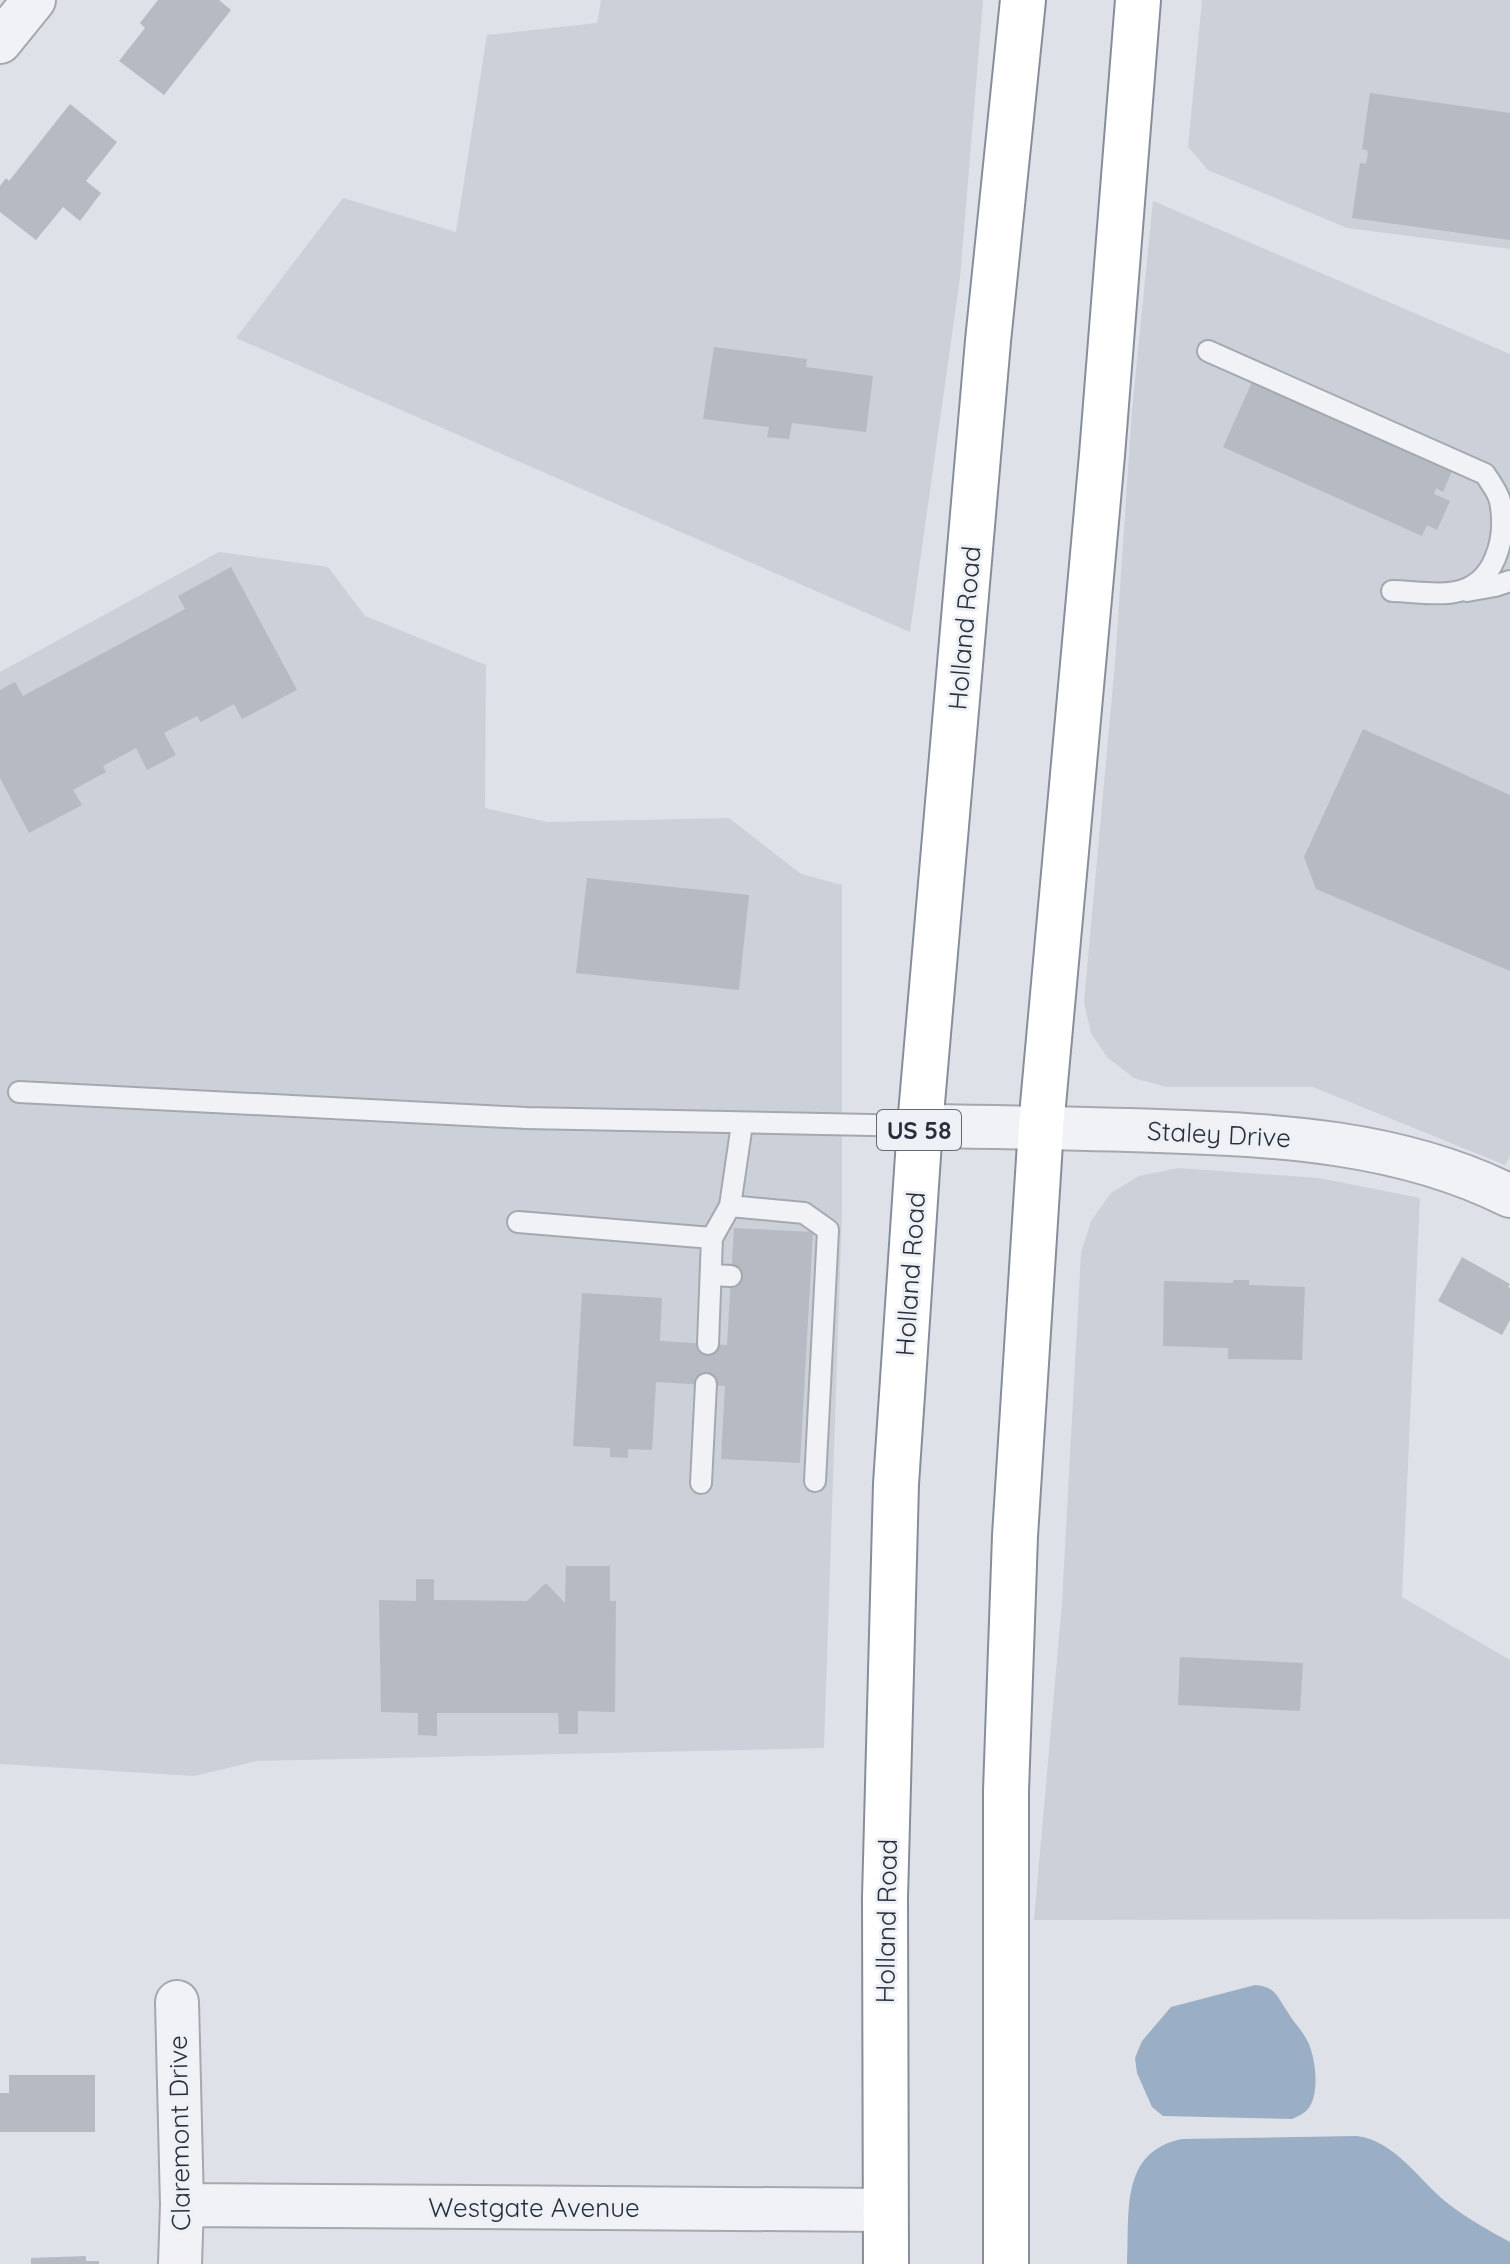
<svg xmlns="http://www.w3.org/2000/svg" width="1510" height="2264" font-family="Quicksand,sans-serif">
<rect width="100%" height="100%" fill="#dee1e7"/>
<path fill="#ccd0d8" d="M601 0H983L960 278 910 632 236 338 343 198 456 232 487 35 597 23Z
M1202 0H1510V249L1347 228 1208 170 1188 147Z
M1153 201 1510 354V1156L1505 1165 1313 1087H1166L1134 1078 1107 1057 1091 1033 1084 1002 1115 663 1132 410Z
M219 552 328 567 365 616 486 665 485 808 547 822 729 818 801 874 842 885V1211L824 1748 257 1761 194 1776 0 1764V672Z
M1178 1168 1319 1178 1420 1198 1402 1597 1510 1660V1919L1034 1920 1062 1603 1081 1253 1091 1221 1111 1193 1139 1176Z"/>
<path fill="#9aaec5" d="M1255 1985C1276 1987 1276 1995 1287 2011 1293 2022 1303 2031 1308 2042 1316 2059 1320 2094 1308 2109 1304 2114 1298 2116 1292 2119L1163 2116 1152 2107 1137 2073 1135 2058 1142 2041 1171 2007Z
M1357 2136C1395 2141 1418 2179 1446 2202 1466 2218 1488 2230 1510 2242V2264H1127C1130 2213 1119 2152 1182 2139Z"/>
<path fill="#b5bac3" d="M158 0H219L231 10 164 95 119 61 145 28 140 23Z
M1370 93 1510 113V240L1352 218 1360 163 1366 164 1368 154 1367 150 1362 149Z
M70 104 117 142 86 181 101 193 80 221 63 207 36 240 0 212V186L6 178 9 181Z
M714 347 807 359 806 367 873 376 866 432 792 423 789 439 767 437 769 427 703 419Z
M1252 382 1325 414 1329 405 1428 449 1423 458 1452 471 1443 492 1436 488 1434 494 1450 501 1437 530 1427 525 1422 536 1223 447Z
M231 567 297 690 242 719 234 704 201 722 197 716 164 733 176 755 147 770 136 748 103 766 106 772 73 790 82 805 29 833 0 778V690L15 682 23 696 185 609 178 596Z
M1363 729 1510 795V971L1316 889 1304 857Z
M587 878 749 895 739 990 576 973Z
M734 1228 813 1232 800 1463 721 1459 725 1386 656 1382 652 1450 628 1449V1458L610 1457V1448L573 1446 582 1293 662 1298 660 1341 727 1345Z
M1462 1257 1510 1284 1508 1287 1510 1288V1320L1502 1335 1438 1301Z
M1233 1280H1249V1285L1305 1287 1302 1360 1228 1359V1348L1163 1346 1164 1281 1233 1283Z
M566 1566H610V1601H616L615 1712 578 1711V1734H559L558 1713H437V1736L418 1735V1713L381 1712 379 1600 416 1601V1579H434V1600L527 1601 546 1583 565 1603Z
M1180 1657 1303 1663 1300 1711 1178 1705Z
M9 2075H95V2132H0V2093H9Z
M86 2256V2261H99V2264H31V2258Z"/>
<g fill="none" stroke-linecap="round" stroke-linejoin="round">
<g stroke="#a4a8b0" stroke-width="24">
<path id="service" d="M1208 351 1485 474C1490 482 1498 492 1500 501 1507 537 1496 585 1455 592 1436 596 1411 591 1392 591
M1467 591 1495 586 1510 581
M19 1092 526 1118 920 1126
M730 1206 804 1213 828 1230 815 1481
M518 1222 712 1238 708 1344
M712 1238 730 1206 742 1124
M711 1275 731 1276
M701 1483 706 1384"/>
</g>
<g stroke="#a4a8b0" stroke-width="46">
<path id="minor" d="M0 42 34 0
M920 1126C999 1127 1079 1128 1158 1131 1278 1135 1400 1141 1510 1196
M177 2002 182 2205 180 2264
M182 2205 886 2210"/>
</g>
<g stroke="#868e9c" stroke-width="48">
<path id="trunk" d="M886 2264 885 1898 896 1484 920 1126 988 341 1023 0
M1006 2264V1791L1015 1536 1041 1127 1102 455 1138 0"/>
</g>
<use href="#service" stroke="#f0f2f5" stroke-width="20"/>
<use href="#minor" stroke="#f0f2f5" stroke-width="42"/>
<use href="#trunk" stroke="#fff" stroke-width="44"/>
</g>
<g text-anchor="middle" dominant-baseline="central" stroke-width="6" stroke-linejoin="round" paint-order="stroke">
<rect fill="#edf0f4" stroke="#636973" stroke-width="2" x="877" y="1110" width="84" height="40" rx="6"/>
<g font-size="24" font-weight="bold" fill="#282f3c">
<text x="919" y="1130">US 58</text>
</g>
<g font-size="26" fill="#282f3c" stroke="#edf0f4">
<text transform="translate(964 628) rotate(-85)">Holland Road</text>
<text transform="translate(1219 1134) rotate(3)">Staley Drive</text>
<text transform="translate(910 1274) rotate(-86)">Holland Road</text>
<text transform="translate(886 1921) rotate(-89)">Holland Road</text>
<text transform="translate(179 2133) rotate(-91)">Claremont Drive</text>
<text x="534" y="2207">Westgate Avenue</text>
</g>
</g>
</svg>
